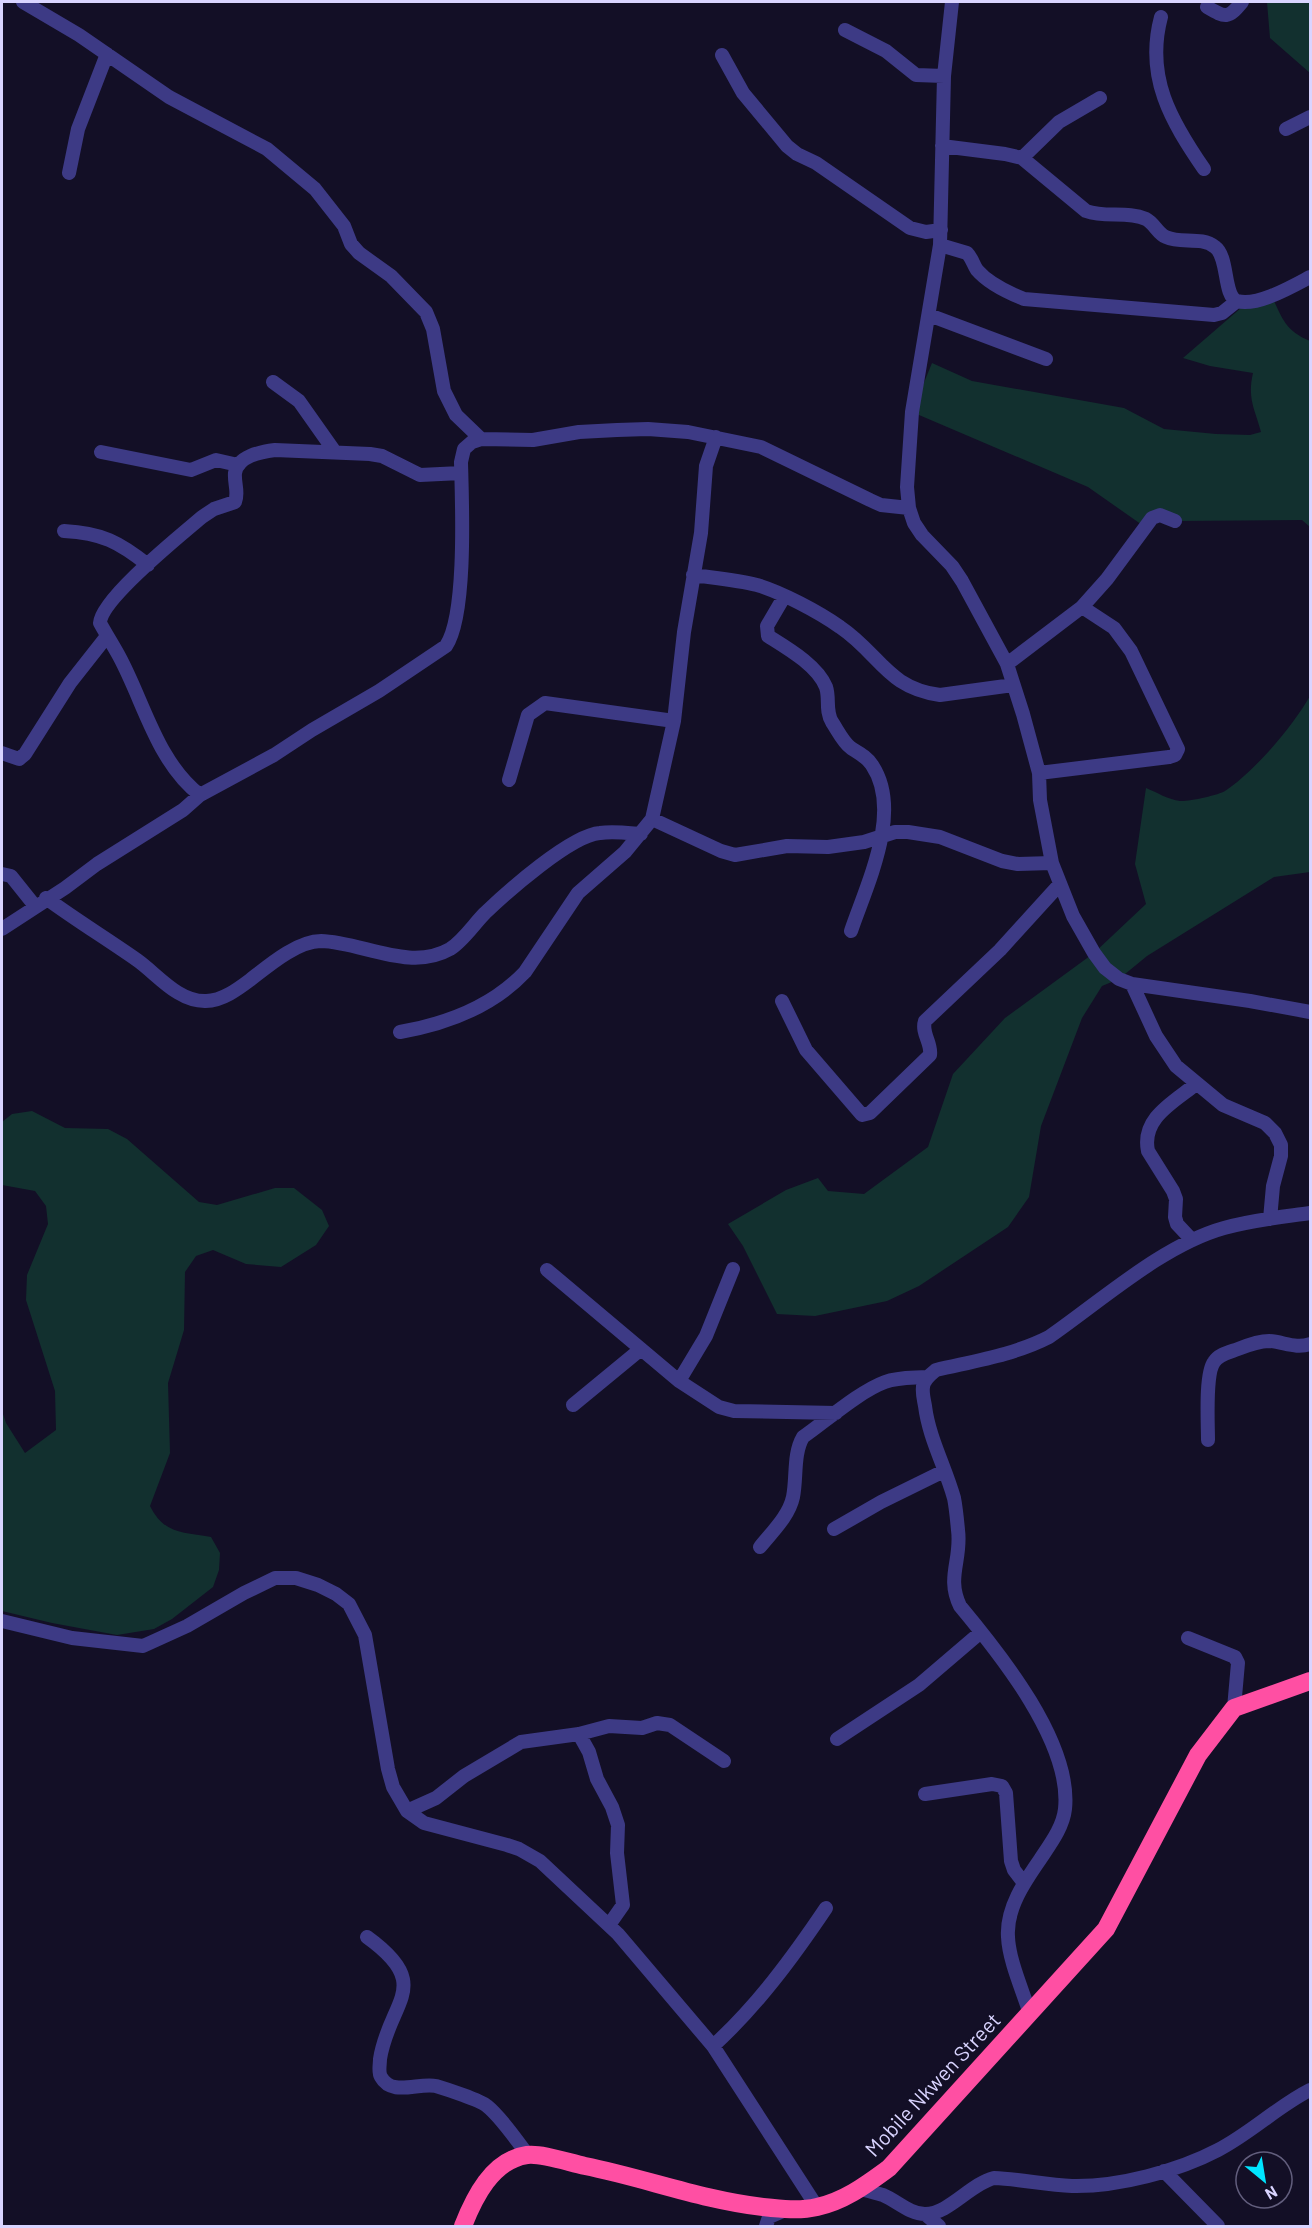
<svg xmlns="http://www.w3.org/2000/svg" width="1312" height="2228" font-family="Barlow,sans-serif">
<rect width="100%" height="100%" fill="#130f26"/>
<path fill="#12302f" d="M1267 2H1310V73L1270 38Z
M1272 296C1282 319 1286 331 1310 341V527L1302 520 1175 521 1160 515 1145 527 1088 487 912 412 932 363 972 381 1124 408 1164 429 1216 434 1250 435 1261 432C1255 409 1247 399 1253 373L1210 366 1183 358 1249 301Z
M1310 696V872L1274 877 1147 956 1119 979 1102 986 1082 1018 1041 1126 1029 1197 1008 1227 919 1286 887 1301 815 1316 777 1314 743 1246 728 1224 786 1190 818 1178 828 1191 864 1194 928 1147 953 1074 1005 1018 1094 953 1146 904 1135 864 1146 788C1156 792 1169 800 1180 801 1187 802 1219 795 1225 791 1254 772 1293 726 1310 696Z
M32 1111 65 1128 108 1129 127 1139 199 1202 217 1205 275 1188H294L322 1210 329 1226 316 1245 281 1267 246 1264 213 1250 196 1256 185 1272 184 1330 168 1383 170 1453 150 1506C164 1534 182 1532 211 1537L220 1553 219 1570 213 1587 172 1619 154 1629 117 1635 52 1623 2 1611V1411L6 1423 25 1453 56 1430 55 1391 26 1300 27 1275 48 1224 46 1206 35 1191 2 1185V1122L12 1114Z"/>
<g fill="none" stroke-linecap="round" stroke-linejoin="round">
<path stroke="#3d3a85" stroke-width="14" d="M23 2 79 35 169 97 267 149 315 189 344 226 351 244 359 253 391 276 426 312 433 329 444 391 456 415 481 439
M952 2 944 76 940 245 912 412 907 487 909 508 914 523 922 535 952 566 962 581 1007 664 1023 714 1039 773 1040 800 1052 863 1073 916 1094 953 1105 968 1119 979 1132 984 1250 1001 1310 1012
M1207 7C1226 18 1228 19 1242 2
M1161 17C1145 77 1171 121 1204 169
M845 30 886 51 916 75 944 76
M722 55 743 93 787 146 797 154 816 163 910 228 926 232 941 230
M1286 129 1310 117
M942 146 1005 154 1022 158 1086 211C1105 218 1127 211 1146 219 1154 223 1158 234 1166 237 1181 244 1201 236 1215 247 1229 257 1223 296 1237 301 1257 307 1293 286 1310 277
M1022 158 1059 122 1100 98
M69 173 78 129 107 54
M940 245 967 253C972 258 973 264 977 270 988 283 1009 293 1024 299L1214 315 1222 313 1237 301
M929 315 1046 359
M273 382 299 401 335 452
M101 452 191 470 216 460 238 465
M64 531C102 533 119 542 148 565
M693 575C714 578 737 580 757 585 781 592 819 612 840 627 880 654 887 688 940 695L1013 685
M784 597 767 626 768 636C787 648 817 665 826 687 830 699 825 710 832 722 838 731 843 742 851 748 859 753 867 757 872 765 903 811 867 884 851 931
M1007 664 1082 607 1107 579 1152 518 1160 515 1175 521
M2 753 19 759 25 754 70 683 107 636
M1039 773 1169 757 1175 755 1178 749 1131 651 1114 628 1082 607
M509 780 528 715 545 703 674 721
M200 795C157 762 144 702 119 656 113 645 106 634 100 623 101 599 181 535 202 517L214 509 235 502C239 492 234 484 235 473 238 456 260 452 275 450L370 454 382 456 420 475 461 473
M652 819 721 851 735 855 787 846 828 847 864 842 895 832H908L940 837 1002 861 1018 864 1052 863
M2 874 11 876 35 906
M46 898C76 920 107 939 137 960 157 974 178 1002 206 1001 222 1001 238 989 250 980 268 966 297 941 321 941 362 942 410 972 450 949 463 941 474 924 485 913 507 892 571 835 600 833 613 831 628 833 641 834
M2 929 65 888 97 864 183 810 200 795 274 755 312 730 379 691 446 646C467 615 462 502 461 462L464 449 472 442 481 439 533 440 579 432 617 430 648 429 688 432 761 447 870 500 881 505 909 508
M1132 984 1156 1036 1176 1066 1223 1105 1265 1123 1275 1133 1281 1145V1156L1273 1186 1270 1219
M782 1001 806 1050 862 1115 870 1113 930 1055C932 1043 921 1033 925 1021L1000 950 1060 884
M400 1032C446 1024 493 1006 525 972L578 893 625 852 652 819 674 721 684 632 701 533 706 466 716 437
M1192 1240 1177 1224 1175 1217 1176 1199 1173 1191 1148 1151C1141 1118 1174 1102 1196 1084
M547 1270 679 1381 719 1407 734 1411 836 1413
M679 1381 706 1336 733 1269
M573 1405 641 1349
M1208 1440C1208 1423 1205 1374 1214 1362 1219 1354 1230 1352 1238 1349 1248 1345 1259 1341 1269 1341 1284 1342 1296 1349 1310 1344
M834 1529 881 1502 944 1471
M760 1547C772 1532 789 1516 793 1497 797 1477 793 1454 803 1437 826 1421 860 1391 885 1382 898 1377 913 1378 926 1377
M2 1621 72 1638 143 1646 187 1626 244 1593 275 1578H296L318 1585 336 1594 349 1604 365 1635 388 1769 393 1787 407 1811 424 1823 507 1845 519 1849 540 1861 618 1934 713 2046 817 2207
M1188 1638 1235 1657 1238 1663 1234 1708
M579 1734 589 1752 597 1779 612 1807 618 1825 617 1853 623 1905 609 1925
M837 1739 919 1685 981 1632
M925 1794 992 1784 1002 1786 1006 1793 1011 1861 1014 1870 1024 1883
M407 1811 436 1798 464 1776 521 1742 579 1734 609 1726 642 1728 657 1723 670 1725 724 1761
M367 1937C435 1986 389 2001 380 2059 380 2065 378 2072 381 2077 392 2097 419 2082 436 2086 446 2089 480 2100 487 2106 502 2118 516 2140 528 2155
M1029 2011C1022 1989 1009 1960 1008 1937 1006 1908 1025 1881 1041 1858 1051 1843 1063 1827 1065 1809 1072 1743 1000 1654 960 1606 946 1577 962 1560 958 1530 957 1519 956 1508 954 1498 945 1466 929 1438 925 1406 924 1400 922 1393 923 1387 924 1379 930 1375 936 1370 974 1361 1014 1355 1049 1337 1101 1301 1163 1245 1224 1228 1252 1220 1282 1217 1310 1213
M713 2046C757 2006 793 1957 826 1908
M1164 2171 1218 2226
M861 2189C868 2191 876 2193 883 2195 897 2201 910 2214 925 2214 949 2214 970 2184 994 2178 1020 2179 1046 2185 1072 2186 1118 2187 1178 2171 1218 2150 1251 2133 1278 2106 1310 2090
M925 2214 939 2226
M766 2226 769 2217 785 2210"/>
<path stroke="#ff4fa3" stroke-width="18" d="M463 2226C474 2198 492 2160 527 2155 542 2153 570 2163 585 2166 645 2178 702 2200 763 2207 781 2209 800 2211 817 2207 845 2201 867 2184 889 2168L1106 1929 1198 1755 1234 1708 1310 1681"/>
</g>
<g text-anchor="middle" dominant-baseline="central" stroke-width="4.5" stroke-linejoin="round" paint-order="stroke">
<g font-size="21" fill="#d9d4ff" stroke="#130f26">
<text transform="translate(932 2084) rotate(-47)">Mobile Nkwen Street</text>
</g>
</g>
<rect width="1312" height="2228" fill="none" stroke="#d9d4ff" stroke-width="6"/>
<g transform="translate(1264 2180) rotate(150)"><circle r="28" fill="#130f26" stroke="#625e7d" stroke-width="1.5"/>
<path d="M0-4.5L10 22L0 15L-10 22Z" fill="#00e5ff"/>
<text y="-9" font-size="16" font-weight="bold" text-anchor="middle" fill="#d9d4ff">N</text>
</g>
</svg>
